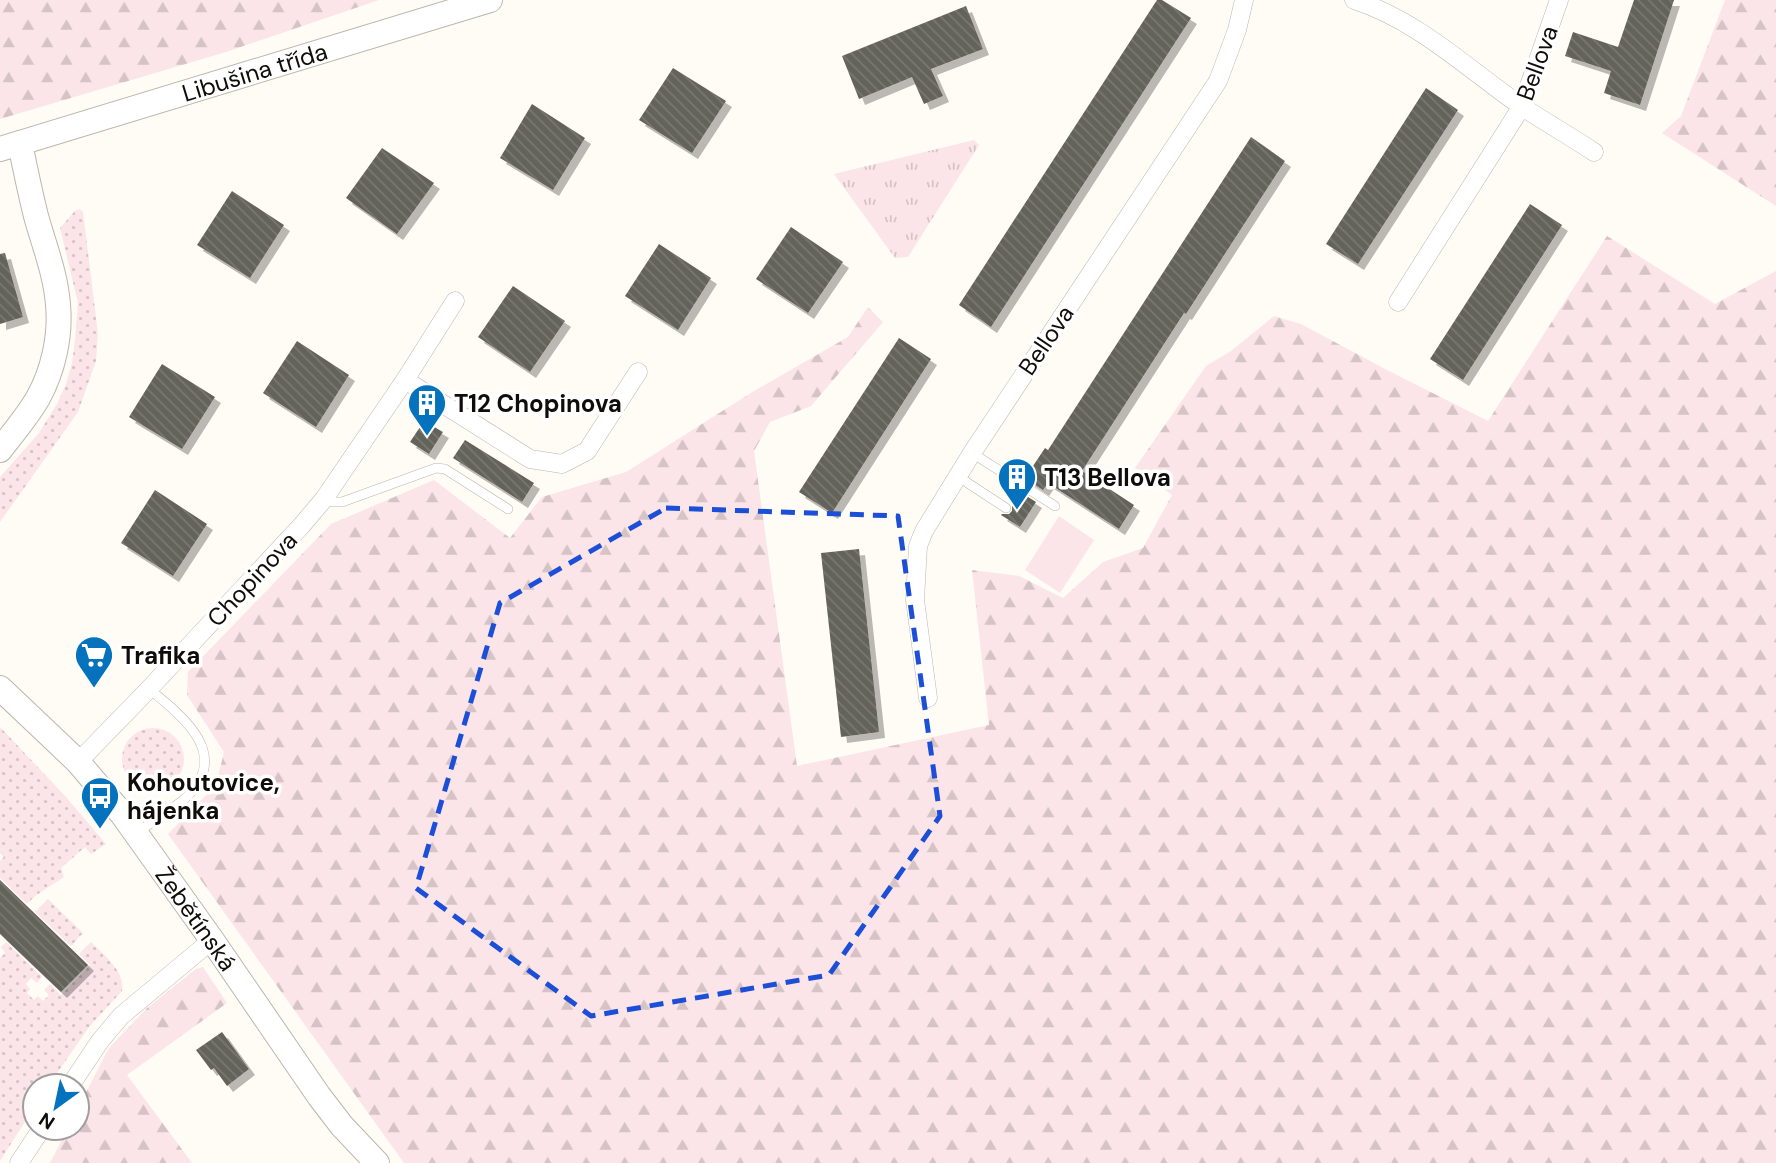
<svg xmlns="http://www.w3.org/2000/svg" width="1776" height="1163" font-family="'DM Sans',sans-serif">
<defs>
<pattern id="grass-dots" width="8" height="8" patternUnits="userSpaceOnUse" patternTransform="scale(1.75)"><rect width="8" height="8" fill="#fbe5e9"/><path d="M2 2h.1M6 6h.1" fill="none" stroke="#d6c3c6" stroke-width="1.8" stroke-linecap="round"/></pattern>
<pattern id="forest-firs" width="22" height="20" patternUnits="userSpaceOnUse" patternTransform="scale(1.75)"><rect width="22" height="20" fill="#fbe5e9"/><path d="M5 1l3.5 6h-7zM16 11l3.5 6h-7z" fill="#d6c3c6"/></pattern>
<pattern id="park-tufts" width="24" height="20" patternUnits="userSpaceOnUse" patternTransform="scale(1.75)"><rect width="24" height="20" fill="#fbe5e9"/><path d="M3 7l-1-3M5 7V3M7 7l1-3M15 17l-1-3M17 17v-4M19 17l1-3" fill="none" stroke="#d6c3c6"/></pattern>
<pattern id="building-back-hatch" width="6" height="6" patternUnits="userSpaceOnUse" patternTransform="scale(1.75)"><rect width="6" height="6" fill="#63635b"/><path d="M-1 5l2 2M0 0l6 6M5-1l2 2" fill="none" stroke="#787872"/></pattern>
<filter id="shadow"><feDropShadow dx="6" dy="6" stdDeviation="0" flood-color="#0004"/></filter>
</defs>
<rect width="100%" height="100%" fill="#fffbf5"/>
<path fill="url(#grass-dots)" d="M80 209 83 212 98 334 96 361 78 412 0 522V477L39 433 57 404 66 384 72 363 75 340 78 303 60 228 75 211Z
M0 727 66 797 106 844 91 854 85 847 61 868 64 877C50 887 39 891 27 904L0 878V861L4 857 0 853Z
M122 759a31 31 0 1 1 62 0a31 31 0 1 1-62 0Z
M48 899 83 933 71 946 35 912Z
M6 942 42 977 37 983 31 978 26 984 30 989 27 993 34 1000 38 996 43 1001 49 995 44 990 50 984 61 995 90 965 79 954 91 942C103 954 126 972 122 991L89 1027 48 1086H35V1106L0 1161V958L5 953 1 947Z"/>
<path fill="url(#forest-firs)" d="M0 0H379L226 52 0 119Z
M1725 0H1776V206L1662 133 1681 116Z
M1607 236 1715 304 1776 271V1163H404L168 834 216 785 224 752 187 695 188 672 331 524 434 480 510 538 542 497 626 472 754 391 848 337 868 307 883 322 811 406 770 422 754 451 797 766 989 725 972 570 1019 576 1063 598 1103 562 1143 548 1172 495 1135 468 1206 366 1231 351 1274 316 1301 324 1387 370 1488 421Z
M203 967 227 1003 127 1075 192 1163H50L68 1128H77V1110L109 1048 147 1008 196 969Z"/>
<path fill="url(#park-tufts)" d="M974 140 979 145 908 257 895 258 834 174Z"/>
<path fill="#fbe5e9" d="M1059 516 1094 540 1060 593 1025 570Z"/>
<path fill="url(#building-back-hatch)" filter="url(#shadow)" d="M1157 0H1162L1191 18 991 327 959 305Z
M1634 0H1674L1640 105 1604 93 1611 71 1565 56 1573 32 1618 47Z
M966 6 983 49 931 69 943 96 924 104 912 77 859 99 842 56Z
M673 68 726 101 692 153 639 120Z
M1426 88 1458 110 1358 264 1326 244Z
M532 104 585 138 553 190 500 158Z
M1251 137 1285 161 1186 314 1184 313 1082 471 1134 505 1119 529 1048 483 1043 490 1025 478 1045 448 1048 450Z
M382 148 434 183 397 234 346 198Z
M232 191 284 225 250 278 197 245Z
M1530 204 1562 225 1463 380 1430 359Z
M791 227 843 262 808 313 756 279Z
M659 244 711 278 678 330 625 296Z
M5 253 23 317 0 324V254Z
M513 286 565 321 530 372 478 337Z
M899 338 931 359 832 513 799 492Z
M297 341 349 375 316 427 263 393Z
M162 364 215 397 182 449 129 417Z
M424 421 443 432 429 454 410 442Z
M465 440 534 483 522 502 453 458Z
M155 490 207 524 173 576 121 543Z
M1017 490 1036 502 1020 527 1001 515 1002 514H1009L1012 511V505L1010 502Z
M859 549 879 732 841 737 821 553Z
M0 880 88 965 61 992 0 934Z
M222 1032 249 1069 227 1086 214 1068 211 1070 196 1050Z"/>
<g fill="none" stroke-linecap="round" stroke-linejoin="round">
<g stroke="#bcb6ae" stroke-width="10">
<path id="lane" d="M972 453 1055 506
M957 476 1006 508
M324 499 333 502H342L436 468 445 469 508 509
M138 832C152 822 168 812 182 801 234 757 185 718 149 689"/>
</g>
<g stroke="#bcb6ae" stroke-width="19">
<path id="street" d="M1354 0C1417 20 1468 69 1521 106 1545 122 1570 136 1594 152
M1398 302 1522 106 1559 0
M405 380 455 301
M928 698 915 600 918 546 924 531 972 453 1218 81 1237 30 1244 0
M78 762 149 689 302 525 324 499 405 380 530 459 562 464 587 451 638 372
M70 1086 100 1041 121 1016 212 940
M19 1163 42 1128"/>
</g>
<g stroke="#bcb6ae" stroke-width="26">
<g id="secondary">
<path id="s1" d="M0 149 490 0"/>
<path d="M0 450C13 433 27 417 38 398 53 371 61 336 58 305 56 275 44 245 36 216 30 192 25 168 20 143"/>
<path id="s2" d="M0 688 78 762 122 814 212 940 319 1096 342 1126 377 1163"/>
</g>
</g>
<use href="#lane" stroke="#fff" stroke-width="9"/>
<use href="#street" stroke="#fff" stroke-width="18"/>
<use href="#secondary" stroke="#fff" stroke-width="24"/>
</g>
<path fill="none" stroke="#1d4ed8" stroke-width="5" stroke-dasharray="14 9" stroke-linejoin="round" d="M666 508 898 516 940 816 829 975 591 1016 416 888 500 603Z"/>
<defs>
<g id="building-pin" transform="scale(2.0125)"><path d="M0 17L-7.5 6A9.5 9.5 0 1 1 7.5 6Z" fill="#0472bd" stroke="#fff"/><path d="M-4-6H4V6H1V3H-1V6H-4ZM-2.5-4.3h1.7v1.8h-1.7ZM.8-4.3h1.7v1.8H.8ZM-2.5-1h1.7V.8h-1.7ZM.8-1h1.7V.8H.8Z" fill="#fff"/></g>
<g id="supermarket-pin" transform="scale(2.0125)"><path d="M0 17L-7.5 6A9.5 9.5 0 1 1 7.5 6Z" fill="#0472bd" stroke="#fff"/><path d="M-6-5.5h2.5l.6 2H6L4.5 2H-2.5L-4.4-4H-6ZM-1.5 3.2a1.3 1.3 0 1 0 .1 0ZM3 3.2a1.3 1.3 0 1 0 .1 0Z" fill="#fff"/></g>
<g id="bus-pin" transform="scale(2.0125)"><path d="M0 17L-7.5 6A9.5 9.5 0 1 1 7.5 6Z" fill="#0472bd" stroke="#fff"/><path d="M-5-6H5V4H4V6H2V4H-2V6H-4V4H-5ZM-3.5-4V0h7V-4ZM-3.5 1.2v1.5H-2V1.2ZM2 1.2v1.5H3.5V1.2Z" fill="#fff"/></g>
</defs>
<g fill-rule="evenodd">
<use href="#building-pin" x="427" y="403"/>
<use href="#building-pin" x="1017" y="477"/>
<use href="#supermarket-pin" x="94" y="655"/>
<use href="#bus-pin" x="100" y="796"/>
</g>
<g text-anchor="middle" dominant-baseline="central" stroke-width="7" stroke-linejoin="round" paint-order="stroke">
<g font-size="24" fill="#0f0d0a" stroke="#fff">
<text transform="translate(1537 63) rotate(-70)">Bellova</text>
<text stroke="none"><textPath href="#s1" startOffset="266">Libušina třída</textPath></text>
<text transform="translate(1046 340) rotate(-56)">Bellova</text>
<text transform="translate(252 579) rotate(-47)">Chopinova</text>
<text stroke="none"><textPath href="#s2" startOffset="304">Žebětínská</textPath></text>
</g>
<g font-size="24" font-weight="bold" fill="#0f0d0a" stroke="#fff" text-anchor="start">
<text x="454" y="403">T12 Chopinova</text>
<text x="1044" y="477">T13 Bellova</text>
<text x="121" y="655">Trafika</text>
<text x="127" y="782">Kohoutovice,<tspan x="127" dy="28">hájenka</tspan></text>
</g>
</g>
<g transform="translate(56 1107) rotate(213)"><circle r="33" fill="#ffffff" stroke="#9f9e9d" stroke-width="2"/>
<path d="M0-5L12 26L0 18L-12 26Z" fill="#0472bd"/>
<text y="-10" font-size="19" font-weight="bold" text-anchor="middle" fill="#0f0d0a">N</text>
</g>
</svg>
